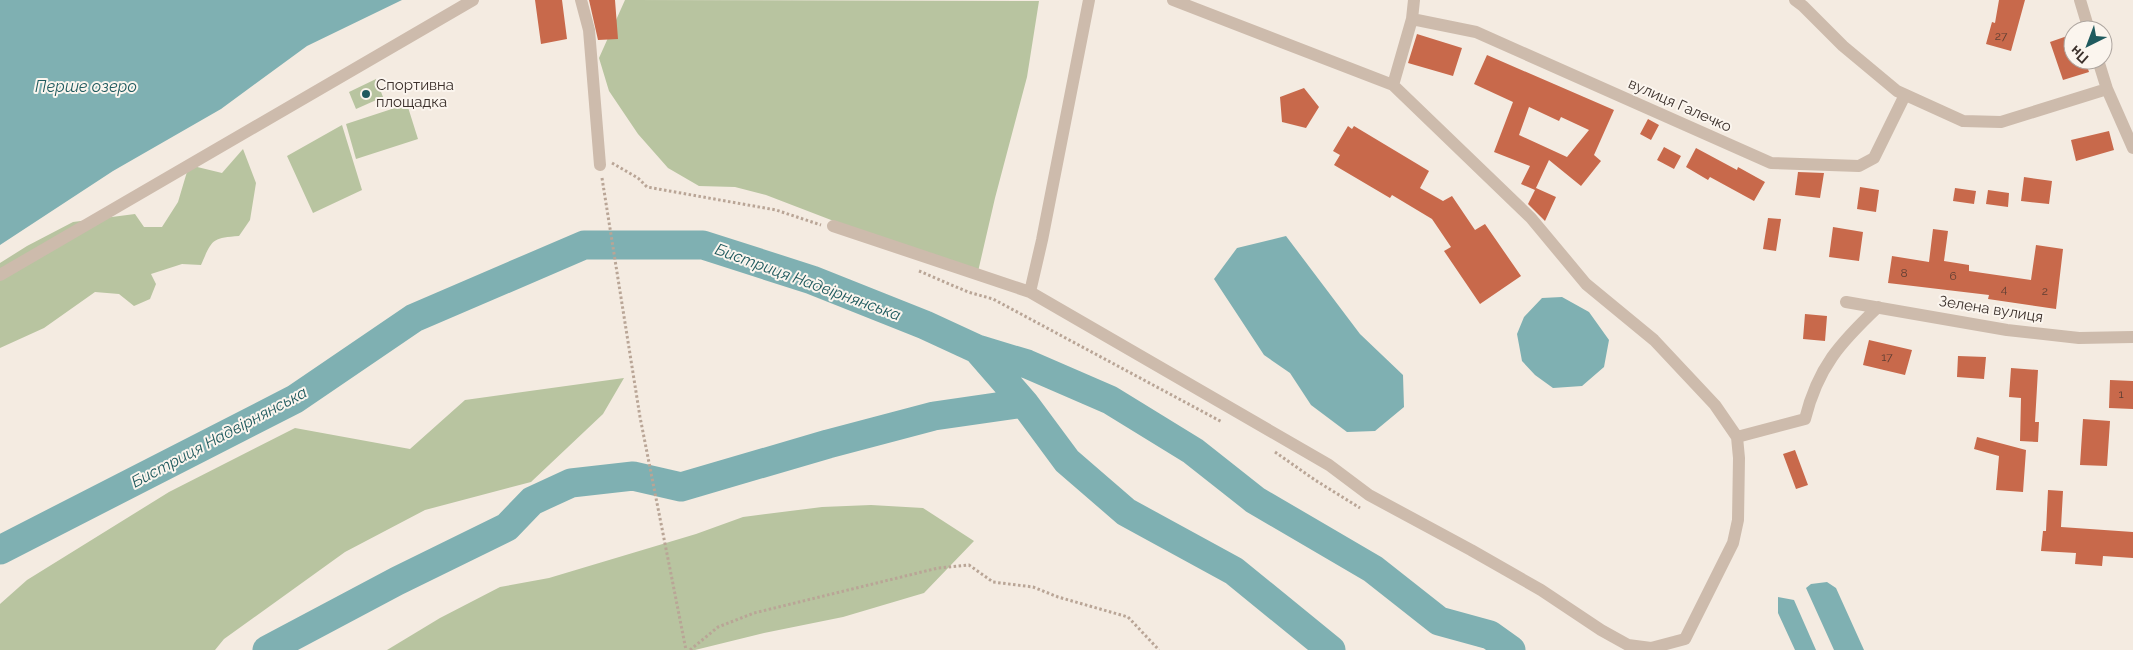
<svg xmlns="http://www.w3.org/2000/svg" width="2133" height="650" font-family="Raleway,sans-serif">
<rect width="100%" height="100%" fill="#f4ebe1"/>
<path fill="#b8c4a0" d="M625 0 1039 1 1027 77 995 198 977 276 766 195 735 187 699 186 668 168 638 134 609 91 599 58Z
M376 79 383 97 356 109 349 92Z
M407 104 418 139 356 159 346 124Z
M342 125 362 190 313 213 287 156Z
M243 149 256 183 250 220 239 236C211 238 212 240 201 265L182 264 151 274 156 284 150 299 134 306 119 294 95 292 44 328 0 348V263L27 246 73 222 135 214 144 227H162L178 202 189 165 222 173Z
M624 378 603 414 531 482 425 510 345 552 224 639 215 650H0V604L27 580 169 492 295 428 410 449 465 400Z
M871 505 923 508 974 541 924 593 843 617 764 633 695 650H387L440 618 500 587 549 578 696 534 743 517 822 507Z"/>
<path fill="#7fb0b2" d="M0 0H402L307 46 221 109 113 171 0 245Z
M1286 236 1360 334 1403 375 1404 407 1375 431 1347 432 1311 405 1290 373 1264 355 1214 279 1237 248Z
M1562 297 1589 312 1609 340 1604 367 1582 386 1553 388 1535 375 1522 361 1517 334 1524 317 1542 298Z
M1827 582 1836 588 1864 650H1834L1806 588 1811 584Z
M1778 597 1794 600 1816 650H1795L1778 613Z"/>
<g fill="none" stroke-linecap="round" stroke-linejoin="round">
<path stroke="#7fb0b2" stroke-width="29" d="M977 349 1027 364 1110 400 1193 451 1255 500 1373 569 1439 621 1490 635 1511 650
M0 550 295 399 414 318 584 245H703L812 280 925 325 977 349 1024 403 1067 461 1126 512 1234 571 1331 650
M267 650 397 581 507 527 532 501 571 483 633 476 681 487 828 444 934 416 1024 403"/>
</g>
<path fill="#c8694b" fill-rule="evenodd" d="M535 0H562L567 39 541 44Z
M589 0H615L618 39 598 40Z
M1999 0H2025L2011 51 1986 44 1992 22 1995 23Z
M1417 34 1462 48 1453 76 1408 63Z
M2073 34V60H2085L2089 72 2063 80 2050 42Z
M1487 55 1614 110 1594 155 1601 161 1581 186 1549 160 1535 190 1521 184 1530 166 1494 152 1513 102 1474 84ZM1529 107 1559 121 1561 117 1589 130 1567 157 1519 135Z
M1304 88 1319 107 1306 128 1282 122 1280 97Z
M1648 119 1659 125 1651 140 1640 134Z
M1348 126 1352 129 1354 126 1429 171 1420 188 1443 201 1452 196 1475 230 1485 224 1521 276 1480 304 1444 251 1451 247 1432 219 1392 195 1390 198 1334 165 1340 155 1333 151Z
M2109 131 2114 150 2076 161 2071 140Z
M1664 147 1681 156 1674 169 1657 160Z
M1696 148 1737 170 1738 167 1765 182 1754 201 1710 177 1708 180 1686 167Z
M1798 172 1824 173 1820 198 1795 195Z
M2024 177 2052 181 2049 204 2021 201Z
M1860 187 1879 190 1876 212 1857 209Z
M1536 188 1556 197 1545 221 1528 204Z
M1955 188 1976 191 1974 204 1953 201Z
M1988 190 2009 193 2008 207 1986 204Z
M1768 218 1781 219 1776 251 1763 249Z
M1833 227 1863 232 1859 261 1829 257Z
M1933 229 1948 231 1944 261 1969 265V271L2031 280 2036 245 2063 249 2056 309 1988 299 1989 295 1888 283 1892 256 1929 262Z
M1805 314 1827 316 1825 341 1803 339Z
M1869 340 1912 350 1905 375 1863 365Z
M1958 356 1986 357 1984 379 1957 377Z
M2011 368 2038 370 2035 422H2039L2038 442 2020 441 2021 398 2009 397Z
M2110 380 2133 381V409L2109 408Z
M2083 419 2110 421 2107 466 2080 465Z
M1977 437 2026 450 2023 492 1996 490 1999 456 1974 449Z
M1795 450 1808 485 1796 489 1783 454Z
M2048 490 2063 491 2061 527 2133 532V558L2103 556 2102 566 2075 564 2076 553 2041 551 2043 531H2046Z"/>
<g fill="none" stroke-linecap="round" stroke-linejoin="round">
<path stroke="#b9a596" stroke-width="3" stroke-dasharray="2.5 2.5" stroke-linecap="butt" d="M612 163 638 178 647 187 776 210 821 225
M602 178 640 417 686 650
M919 271 968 292 993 299 1222 422
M1275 452 1315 480 1360 508
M690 650 718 627 754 613 938 568 969 565 993 582 1033 587 1058 597 1128 617 1159 650"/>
<path stroke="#cdbbac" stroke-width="12" d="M581 0 589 30 600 165
M1173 0 1393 85 1531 218 1586 284 1654 340 1715 405 1737 437
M1795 0 1803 6 1843 46 1897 91 1963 121 2001 122 2107 89
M2080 0 2089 30
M1412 19 1476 32 1771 163 1859 166 1874 158 1905 95
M2098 60 2107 89 2133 148
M1393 85 1412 19 1414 0
M833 226 1030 292 1329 465 1369 495 1471 550 1541 590 1601 630 1628 645 1651 648 1685 639 1733 543 1738 520 1739 458 1737 437 1805 419C1818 367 1840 343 1878 307
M0 275 473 0
M1030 292 1042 240 1089 0
M1846 302 2007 330 2079 338 2133 337"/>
</g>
<circle fill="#1f5a5e" stroke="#fbf5ee" stroke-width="2" cx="366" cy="94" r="5"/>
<g text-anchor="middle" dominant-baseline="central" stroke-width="4" stroke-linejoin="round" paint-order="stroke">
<g font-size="12" fill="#5e3e33">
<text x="2001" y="36">27</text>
<text x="1904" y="273">8</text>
<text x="1953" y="276">6</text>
<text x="2004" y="289">4</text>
<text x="2045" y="291">2</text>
<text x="1887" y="357">17</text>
<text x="2121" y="394">1</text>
</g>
<g font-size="15" fill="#3b302b" stroke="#fbf5ee" text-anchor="start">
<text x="376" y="85">Спортивна<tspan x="376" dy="17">площадка</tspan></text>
</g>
<g font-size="15" fill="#3b302b" stroke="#fbf5ee">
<text transform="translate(1680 105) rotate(24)">вулиця Галечко</text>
<text transform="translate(1991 309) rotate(9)">Зелена вулиця</text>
</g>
<g font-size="16" font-style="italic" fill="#1f5a5e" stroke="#fbf5ee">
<text x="86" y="86">Перше озеро</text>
<text transform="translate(808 282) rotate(20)">Бистриця Надвірнянська</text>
<text transform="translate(219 437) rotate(-28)">Бистриця Надвірнянська</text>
</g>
</g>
<g transform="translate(2088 45) rotate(222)"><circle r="24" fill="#fbf5ee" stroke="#aea6a0"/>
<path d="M0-4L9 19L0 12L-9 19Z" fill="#1f5a5e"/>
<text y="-8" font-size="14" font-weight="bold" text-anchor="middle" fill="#3b302b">Пн</text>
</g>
</svg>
